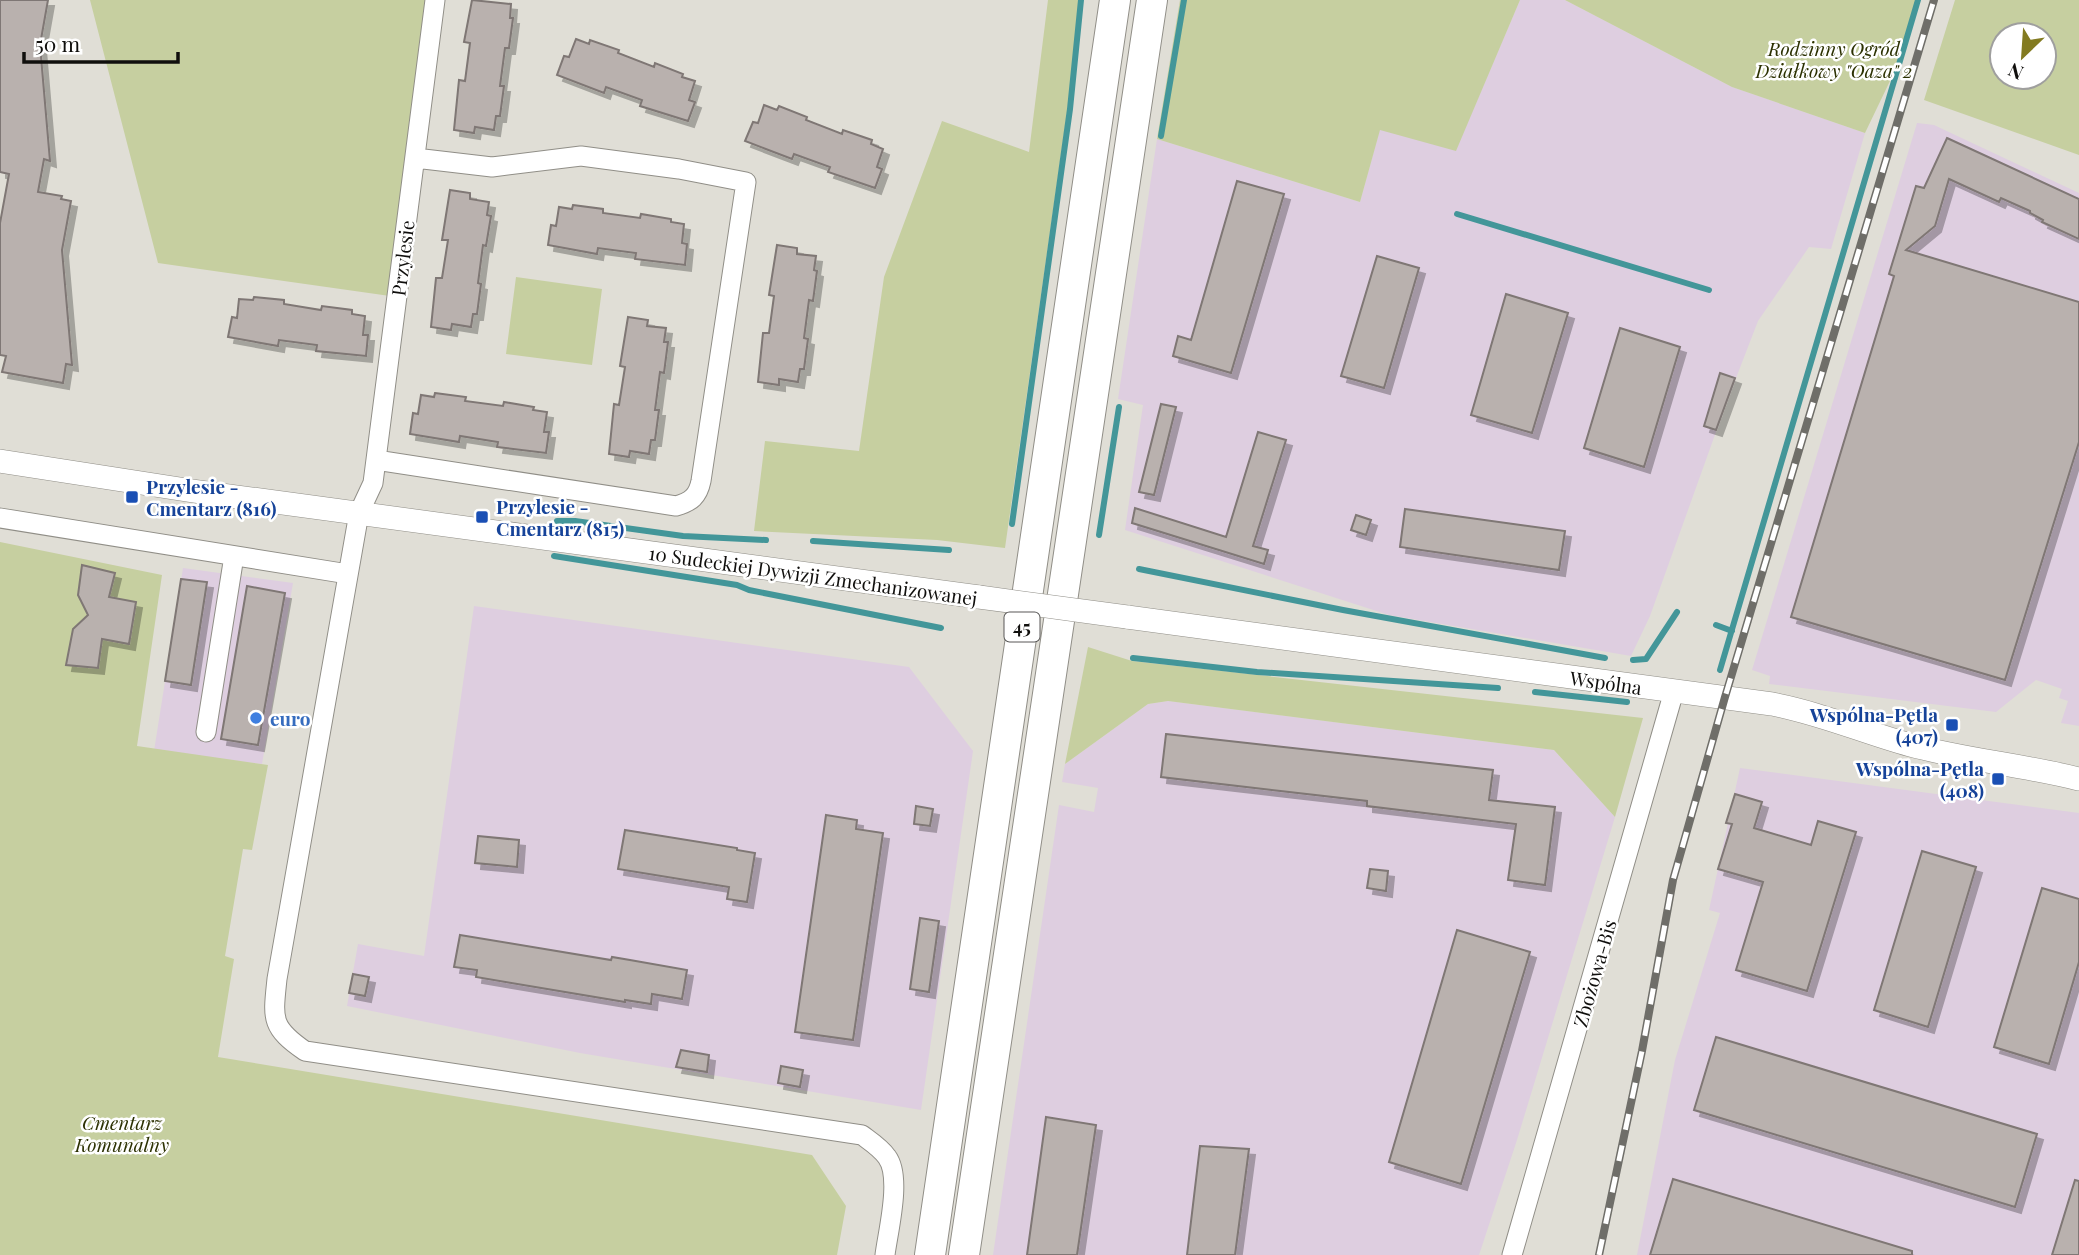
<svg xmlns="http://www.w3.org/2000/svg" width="2079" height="1255" font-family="'Playfair Display',serif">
<defs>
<filter id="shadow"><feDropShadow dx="6" dy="6" stdDeviation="0" flood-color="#0004"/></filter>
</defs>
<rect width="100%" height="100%" fill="#e0ded6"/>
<path fill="#decee0" d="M1520 0H1565L1732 87 1865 133 1831 249 1809 247 1758 321 1726 404 1650 616 1631 656 1389 615 1125 530 1143 405 1118 399 1157 139 1360 202 1380 129 1456 150Z
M1917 123 1934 125 2079 193V726L2061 723 2068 701 2059 698 2062 689 2036 680 1996 712 1769 684 1770 676 1752 670Z
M183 568 293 583 262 764 154 751Z
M474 606 909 667 973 751 921 1110 580 1053 347 1006 358 944 424 956Z
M1168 701 1554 750 1615 817 1517 1140 1479 1255H993L1059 805 1094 812 1098 788 1062 782 1065 764 1148 704Z
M1740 768 2079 813V1255H1637L1675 1060 1720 913 1709 910Z"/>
<path fill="#c6cfa0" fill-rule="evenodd" d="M90 0H435L397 297 158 263Z
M1048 0H1083L1005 548 937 540 754 531 765 441 859 451 884 277 942 121 1029 152Z
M1180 0H1520L1456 151 1380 130 1360 202 1157 139Z
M1565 0H1918L1901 58 1865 133 1732 87Z
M1955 0H2079V155L1924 100ZM2002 35H2044V77H2002Z
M516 277 602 289 592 365 506 354Z
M0 542 162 575 137 746 268 765 252 850 243 849 225 956 234 959 218 1057 812 1155 846 1206 837 1255H0Z
M1088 647 1132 661 1643 718 1615 817 1554 750 1168 701 1148 704 1065 764Z"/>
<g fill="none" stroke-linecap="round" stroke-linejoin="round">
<path stroke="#439699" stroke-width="6" d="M1161 136 1184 0
M1457 214 1709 290
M557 521H575L683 536 766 540
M1012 524 1070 109 1081 0
M1099 535 1119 407
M813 541 949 550
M554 556 737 585 749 590 941 628
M1139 569 1343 610 1605 658
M1716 625 1732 631
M1133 658 1257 672 1498 688
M1633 660 1646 659 1677 612
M1720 670 1918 0
M1535 692 1627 702"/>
</g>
<path fill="#b9b1ae" stroke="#7f7774" stroke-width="2" filter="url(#shadow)" d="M0 0H48L40 45 50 161 44 159 38 192 62 196 61 199 71 201 62 250 72 365 66 364 63 383 2 372 6 356 0 355V223L9 174 0 172Z
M472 0 511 4 510 18H513L509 48H505L500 86H504L500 116H496L494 130 475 127 474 133 454 130 459 80 465 81 470 43 464 42Z
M576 39 589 44 590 40 619 50 618 53 654 67 655 63 683 74 682 77 695 81 689 100 695 102 688 121 640 106 642 100 606 87 604 93 557 75 564 56 569 57Z
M764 105 777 110 779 106 807 117 806 120 842 134 843 130 872 140 871 144 883 149 877 167 882 169 875 188 828 172 830 167 794 154 792 159 745 141 753 122 758 123Z
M1947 138 2079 199V239L2042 222 2043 220 2030 213V211L2001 198 1999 202 1949 179 1935 226 1906 250 2079 302V442L2005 680 1791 617 1894 276 1889 274 1916 186 1924 188Z
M1237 181 1284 194 1231 373 1173 356 1178 336 1191 340Z
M450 190 470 193V199L489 202 487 215 491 216 486 246 483 245 478 283 481 284 477 314H473L471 327 452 324 451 330 431 327 436 278H442L448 240H442Z
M573 205 603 209V213L640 218 641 214 671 219V222L684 224 682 243 687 244 685 265 635 259 636 253 598 248 597 254 548 245 551 225 556 226 559 207 572 209Z
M777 245 797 248V254L816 256 814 270 817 271 813 301 809 300 804 338 808 339 804 369H800L798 382 779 379V385L758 382 763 333H769L774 296 769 295Z
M1377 256 1419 268 1384 388 1341 376Z
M1506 294 1568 313 1532 433 1471 415Z
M254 297 284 300V304L321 310 322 306 352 310V314L365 316 363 335H368L366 356 316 351 317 345 279 340 278 346 228 337 232 317 237 318 239 299 253 300Z
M628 317 648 320 647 326 666 328 664 342H668L664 373 660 372 655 410H659L655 440H651L649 454 630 451 629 457 609 454 614 404 619 405 625 367 620 366Z
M1620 328 1680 347 1644 467 1584 448Z
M1720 373 1735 378 1716 430 1704 426Z
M435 393 466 397 465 401 503 406 504 402 534 407 533 410 547 412 544 432H549L546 453 497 447 498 442 460 436 459 442 410 434 413 413 418 414 421 395 434 397Z
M1161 404 1176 407 1154 495 1139 492Z
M1258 432 1286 440 1253 546 1268 550 1264 564 1132 523 1135 508 1226 537Z
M1405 509 1565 531 1559 570 1400 547Z
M1356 515 1371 520 1366 535 1351 530Z
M82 565 115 573 109 597 136 602 129 644 102 639 98 668 66 665 73 629 88 615 78 595Z
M181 579 207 582 191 685 165 681Z
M247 586 285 593 258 745 221 739Z
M1166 734 1493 770 1489 800 1555 807 1545 885 1508 880 1516 824 1367 806V801L1161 777Z
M1735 794 1762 802 1754 828 1811 845 1818 821 1856 832 1807 991 1736 970 1763 882 1718 869 1732 824 1726 823Z
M916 806 933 809 930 826 914 824Z
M826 815 857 820 856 829 883 833 853 1040 795 1032Z
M625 830 737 848V850L755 853 747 902 727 899 729 887 618 869Z
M478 836 519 840 517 867 475 863Z
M1922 851 1976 867 1928 1027 1874 1010Z
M1370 869 1388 871 1386 891 1367 888Z
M2042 888 2079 899V962L2049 1064 1994 1047Z
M920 918 939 921 929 992 910 989Z
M1457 930 1530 952 1461 1184 1389 1162Z
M460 935 611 960 612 957 630 960 687 970 682 999 652 994 651 1004 625 1000V1002L476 977 477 970 454 967Z
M353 974 369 977 365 996 349 993Z
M1716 1037 2037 1134 2015 1207 1694 1110Z
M681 1050 709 1055 707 1072 676 1067Z
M781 1066 803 1070 800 1087 778 1083Z
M1046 1117 1096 1125 1077 1255H1027Z
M1200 1146 1249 1149 1235 1255H1187Z
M1673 1179 1912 1251V1255H1650Z
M2075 1180 2079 1181V1255H2052Z"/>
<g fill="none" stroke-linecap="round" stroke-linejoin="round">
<g stroke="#908e87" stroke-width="21">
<path id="minor" d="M435 0 373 483 359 513 277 979C273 1018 270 1027 305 1051L862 1135C870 1141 881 1148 887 1157 902 1177 888 1231 885 1255
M376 460 676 506C691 502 698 496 701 481L746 182 679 169 581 156 492 167 415 158
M0 518 348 574
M206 732 234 556
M1512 1255 1674 691"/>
</g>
<g stroke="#908e87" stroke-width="24">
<path id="tertiary" d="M0 461 193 491 979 597
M1127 617 1772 704C1820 713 1863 732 1910 745 1966 760 2023 765 2079 779"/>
</g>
<g stroke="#908e87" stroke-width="32">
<path id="primary" d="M930 1255 1115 0
M964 1255 1152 0"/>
</g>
<use href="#minor" stroke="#fff" stroke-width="19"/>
<use href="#tertiary" stroke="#fff" stroke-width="23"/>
<use href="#primary" stroke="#fff" stroke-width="30"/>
<g stroke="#6f6e69" stroke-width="8">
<path id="rail" d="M1599 1255 1642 1051 1673 880 1725 697 1934 0"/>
</g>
<use href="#rail" stroke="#fff" stroke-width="5" stroke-dasharray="16" stroke-linecap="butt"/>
<g stroke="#908e87" stroke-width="24" stroke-linecap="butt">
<path id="tertiary-bridge" d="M979 597 1127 617"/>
</g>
<use href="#tertiary-bridge" stroke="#fff" stroke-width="23"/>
</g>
<g fill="#1a4fb4" stroke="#fff" stroke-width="2.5">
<rect x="125" y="490" width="14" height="14" rx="3.5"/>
<rect x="475" y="510" width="14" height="14" rx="3.5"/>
<rect x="1945" y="718" width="14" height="14" rx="3.5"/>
<rect x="1991" y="772" width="14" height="14" rx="3.5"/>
</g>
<circle fill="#3f7fe0" stroke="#fff" stroke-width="2.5" cx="256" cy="718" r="7"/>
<g text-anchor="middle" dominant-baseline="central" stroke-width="5" stroke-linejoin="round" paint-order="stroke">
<rect fill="#fff" stroke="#585756" stroke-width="2" x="1004.5" y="612.5" width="35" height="29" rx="5"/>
<g font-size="18" font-weight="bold" fill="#100f0d">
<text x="1022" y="627">45</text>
</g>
<g font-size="19" font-style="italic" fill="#2c3102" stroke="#fff">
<text x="1834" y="48">Rodzinny Ogród<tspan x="1834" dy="22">Działkowy "Oaza" 2</tspan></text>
<text x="122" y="1122">Cmentarz<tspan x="122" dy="22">Komunalny</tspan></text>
</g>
<g font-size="19" fill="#100f0d" stroke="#fff">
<text transform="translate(402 258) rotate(-83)">Przylesie</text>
<text transform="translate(813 575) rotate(8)">10 Sudeckiej Dywizji Zmechanizowanej</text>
<text transform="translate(1606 682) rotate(8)">Wspólna</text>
<text transform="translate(1594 973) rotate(-74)">Zbożowa-Bis</text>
</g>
<g font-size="19" font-weight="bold" fill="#164399" stroke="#fff" text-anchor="start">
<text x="146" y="486">Przylesie -<tspan x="146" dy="22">Cmentarz (816)</tspan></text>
<text x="496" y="506">Przylesie -<tspan x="496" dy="22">Cmentarz (815)</tspan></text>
<text x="1938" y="714" text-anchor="end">Wspólna-Pętla<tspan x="1938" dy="22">(407)</tspan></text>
<text x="1984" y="768" text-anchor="end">Wspólna-Pętla<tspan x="1984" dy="22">(408)</tspan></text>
</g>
<g font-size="19" font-weight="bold" fill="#366cbe" stroke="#fff" text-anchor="start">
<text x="270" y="718">euro</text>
</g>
</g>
<g transform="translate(2023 56) rotate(205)"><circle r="33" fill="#ffffff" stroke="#9f9f9e" stroke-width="2"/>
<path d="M0-5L12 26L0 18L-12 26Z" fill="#837b21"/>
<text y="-10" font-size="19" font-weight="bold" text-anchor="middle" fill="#100f0d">N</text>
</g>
<path d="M24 52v10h154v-10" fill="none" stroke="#100f0d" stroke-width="3.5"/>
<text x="35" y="52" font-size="21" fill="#100f0d" stroke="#ffffff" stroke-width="5" paint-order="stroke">50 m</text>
</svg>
